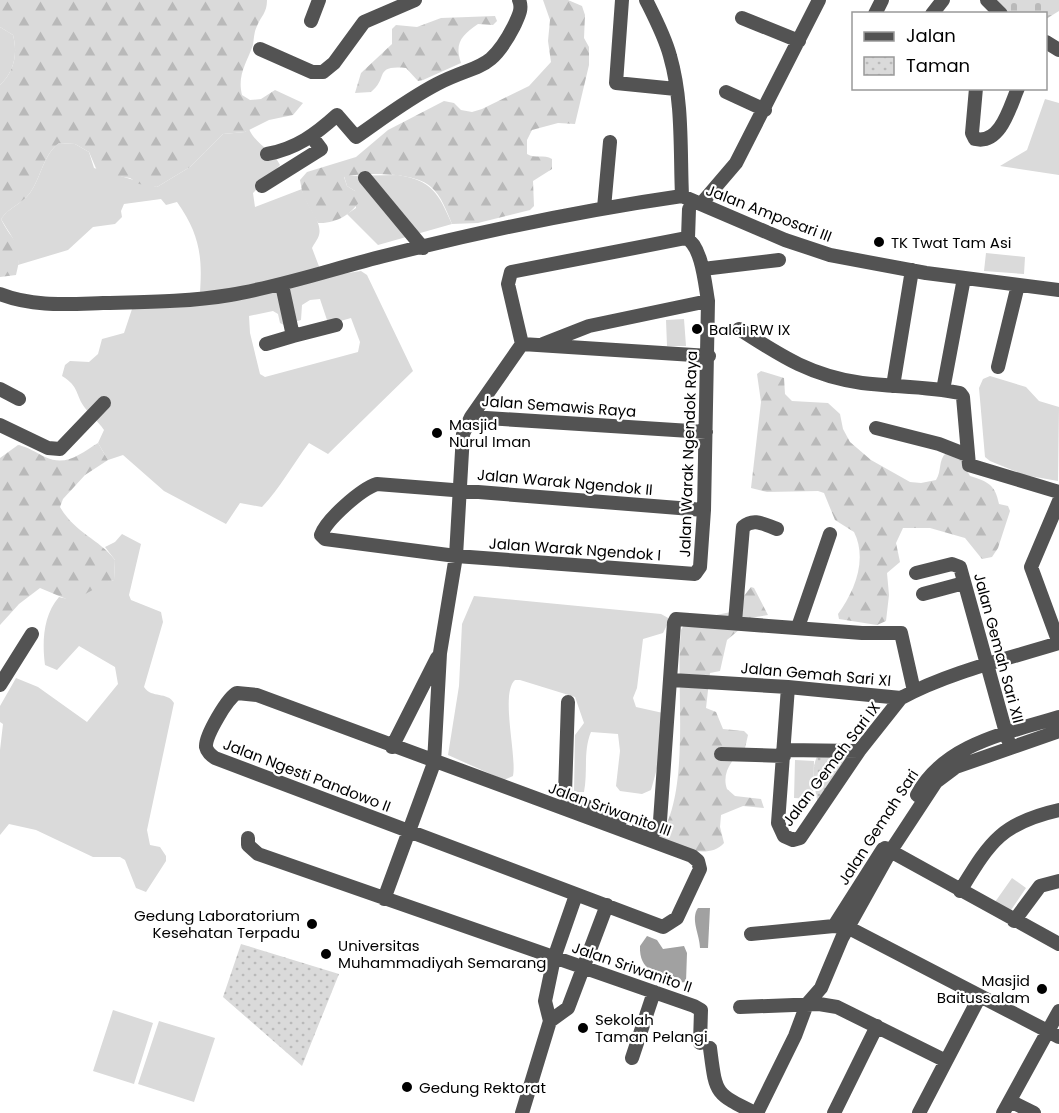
<svg xmlns="http://www.w3.org/2000/svg" width="1059" height="1113" font-family="Poppins,sans-serif">
<defs>
<pattern id="forest-firs" width="22" height="20" patternUnits="userSpaceOnUse" patternTransform="scale(1.5)"><rect width="22" height="20" fill="#dadada"/><path d="M5 1l3.5 6h-7zM16 11l3.5 6h-7z" fill="#b9b9b9"/></pattern>
<pattern id="cemetery-stones" width="16" height="16" patternUnits="userSpaceOnUse" patternTransform="scale(1.5)"><rect width="16" height="16" fill="#dadada"/><path d="M2 7V4a2 2 0 0 1 4 0v3zM10 15v-3a2 2 0 0 1 4 0v3z" fill="#b9b9b9"/></pattern>
<pattern id="park-dots" width="8" height="8" patternUnits="userSpaceOnUse" patternTransform="scale(1.5)"><rect width="8" height="8" fill="#dadada"/><path d="M2 2h.1M6 6h.1" fill="none" stroke="#b9b9b9" stroke-width="1.8" stroke-linecap="round"/></pattern>
</defs>
<rect width="100%" height="100%" fill="#fff"/>
<path fill="#dadada" fill-rule="evenodd" d="M0 27 13 35C18 54 14 72 0 85Z
M1045 99 1059 103V175L1000 166 1027 150Z
M249 129C256 145 273 150 280 165L253 193 255 207 302 189C304 204 323 220 319 235 318 239 314 244 312 248L323 277 361 271 367 275 413 371 328 454 309 443C293 464 280 488 262 507L240 503 226 524 164 491 123 455 108 460 98 443 104 430C98 421 91 416 85 408 75 395 80 387 62 376L65 365 70 361 89 362 98 354 102 339 124 333 132 309 199 304C203 262 202 237 177 202L166 205 161 199 124 204 121 211 122 217 115 224 93 227 68 250 18 265C21 245 10 235 1 219 9 207 22 204 30 193 41 178 43 155 59 143L75 144 89 152 94 168 157 187 190 167 223 134 245 132ZM320 299 327 320 337 322 351 318 360 342 358 352 265 377 260 374 250 333 249 316 273 311 278 314 280 323 284 325 301 320 302 305 310 300Z
M398 175C433 181 438 193 452 224L378 245 347 214 356 208 355 191 347 186 344 176Z
M986 253 1025 257 1024 274 984 271Z
M684 319 686 346H667L666 320Z
M990 376 1026 387 1039 401 1059 407 1058 481 1024 475 990 461 985 457 979 388 983 379Z
M122 534 141 544 129 595 131 600 161 612 163 622 144 687C152 699 167 691 174 703L147 830 150 845 160 847 166 856V861L146 892 136 888 125 860 120 857H93L36 830 9 824 0 835V750L3 724 0 722V706L16 678 38 687 87 722 118 684 115 667 79 646 57 670 45 665C42 643 43 615 59 597 77 602 80 594 94 586 100 583 107 582 114 580L115 560 105 547 115 542Z
M474 596 661 614 670 619 663 633 643 639 637 688 633 698 636 707 663 713 661 754 651 790 642 794 620 791 616 786 620 751 618 734 591 732C583 751 588 772 584 792H574L575 735 584 723 575 697 520 680H515C500 693 517 756 513 776L504 780 448 755 459 686 462 624Z
M795 760 814 761 813 799 794 798Z
M1012 878 1026 888 1009 913 995 902Z
M113 1010 153 1023 134 1084 93 1071Z
M159 1021 215 1038 194 1102 138 1084Z"/>
<path fill="url(#forest-firs)" d="M0 0H267C267 13 261 16 257 26 254 32 254 38 253 45 247 62 237 75 242 95L250 100 261 99 275 90 303 103 293 115 269 120 245 132 223 134 190 167 157 187 139 184 130 178 98 173 89 152 75 144 59 143C43 155 41 178 30 193 22 204 9 207 1 219 14 246 25 240 16 275L0 277V85C14 72 18 54 13 35L0 27Z
M543 0H568L582 6 585 15 584 38 589 47V65L575 124 558 123 532 130 527 140V154C535 159 544 154 552 159V169L533 181 534 206 530 210 478 223 452 224C447 212 441 195 431 187 416 172 364 172 344 177L347 186 355 191 361 199C352 214 336 224 318 223L303 196 300 180 307 172 356 157 388 130 444 101 454 103 461 110 472 112 482 109 529 86 551 62 548 41 550 20Z
M495 16 497 21 493 25 478 24C462 35 454 43 461 63L423 80 418 81 406 68C373 65 389 78 371 92L355 93 361 73 392 44V29L396 25 417 27 441 18Z
M761 371 784 378 785 394 792 401 828 403 840 414 843 429 850 442 871 460 910 482 921 483 936 480C942 471 938 460 946 453L961 460 970 476C988 482 995 484 999 504L1008 506 1010 511 998 548 992 557 982 559 965 538 930 528H903L896 543 900 562 887 573 889 595 886 621 877 625 839 619 838 614C854 592 868 560 854 532L835 520 824 493 818 491 767 492 751 488 761 402 757 374Z
M98 443 108 460 85 475 63 499 60 507C76 534 98 538 115 560L114 580C97 585 87 595 71 601L40 588 19 604 0 625V458L18 445C28 447 35 452 45 457 66 467 80 454 98 443Z
M751 587 754 588 768 615 743 619 740 629 727 640 720 671 710 673 706 708 716 712 723 729 744 731 748 735 745 748C733 758 721 772 727 789L735 796 761 799 764 808 743 806 721 815 720 827 724 843C709 860 680 847 661 843L658 839C692 794 675 687 681 630L686 621 731 612Z"/>
<path fill="url(#cemetery-stones)" d="M995 0H1059V11L1046 19V14L1010 13Z"/>
<path fill="url(#park-dots)" d="M855 754 818 804C815 789 810 768 818 755Z
M241 944 339 974 302 1066 223 997Z"/>
<path fill="#a1a1a1" d="M698 908H710L708 948H700C700 935 690 919 698 908Z
M647 936 657 940 663 949 684 946 687 953 686 982 674 983C657 971 639 972 640 946Z"/>
<g fill="none" stroke-linecap="round" stroke-linejoin="round">
<path stroke="#535353" stroke-width="14" d="M622 0 616 83 676 89
M646 0C655 18 665 37 670 56 683 101 680 150 682 196
M987 0 1001 14
M875 14 882 0
M932 14 943 0
M742 18 799 41
M311 21 319 0
M1046 42 1059 50
M260 49 312 72H323L334 63 364 22 415 0
M976 88 972 133 975 139C1001 145 1010 106 1018 88
M726 92 765 110
M267 154C296 149 316 134 337 115L356 137C382 119 408 99 437 84 478 63 490 73 514 26 518 17 523 9 519 0
M365 178 423 248
M262 186 321 149 312 137
M682 196 785 240 830 255 926 273 1059 290
M701 204 736 163 819 0
M604 208 610 142
M688 238 689 209
M703 269 779 260
M0 294C33 307 68 304 103 303 145 302 188 302 230 295 284 286 335 268 388 255 483 231 585 210 682 196
M739 329C781 356 811 376 862 383 894 387 928 386 960 393L963 397 969 465 1059 492
M293 336 336 325
M266 344 293 336 282 285
M522 344 709 356
M543 344 589 326 708 301
M998 367 1018 285
M893 386 912 270
M0 389 19 399
M943 390 964 278
M471 417 522 344 508 284 511 272 686 238C702 246 705 284 708 301L704 510 700 567 695 574 456 556 325 539 321 535C326 520 361 489 377 484L704 510
M0 425 48 448 60 449 104 403
M876 428 939 444 967 455
M916 573 952 564 960 567 1008 740
M923 594 964 583
M735 622 743 527C754 517 765 525 777 529
M798 627 830 534
M1059 643 1031 567 1059 501
M672 680 788 687 901 698C949 672 1007 659 1059 643
M0 685 32 634
M788 687 778 823 784 836 793 840 800 838 859 751 901 698
M237 693 257 695 692 856 698 861 700 869 677 918 663 927 215 758C211 755 207 752 206 747 205 736 228 697 237 693Z
M568 702 565 793 568 798 620 821
M392 747 437 658
M785 750 859 751
M721 754 784 756
M917 795C944 744 1007 733 1059 717
M638 829 651 833 657 830 660 821 674 623 676 619 862 633H901L914 691
M248 838V845L258 854 694 1006 701 1010 700 1043
M885 848 1059 944
M960 891C989 844 1000 823 1059 810
M384 899 434 763 440 653 456 556 463 434 471 417 706 432
M1014 921 1040 886 1059 881
M834 926 883 849
M751 934 834 926 849 928 1059 1037
M740 1007 819 1004 837 1007 946 1061
M550 1021 568 1008 607 905
M710 1048C716 1094 714 1093 755 1113
M632 1058 654 992
M1010 1101 1034 1113
M522 1113 550 1021 545 1001 554 958 576 895
M757 1113 795 1036 807 1004 821 988 842 938 890 852 936 782 956 767 1059 731
M834 1113 877 1026
M919 1113 980 996
M1003 1113 1059 1011"/>
</g>
<g fill="#000" stroke="#fff" stroke-width="2">
<circle cx="879" cy="242" r="6"/>
<circle cx="697" cy="329" r="6"/>
<circle cx="437" cy="433" r="6"/>
<circle cx="312" cy="924" r="6"/>
<circle cx="326" cy="954" r="6"/>
<circle cx="1042" cy="989" r="6"/>
<circle cx="583" cy="1028" r="6"/>
<circle cx="407" cy="1087" r="6"/>
</g>
<g text-anchor="middle" dominant-baseline="central" stroke-width="4.5" stroke-linejoin="round" paint-order="stroke">
<g font-size="15" fill="#000" stroke="#fff">
<text transform="translate(769 213) rotate(21)">Jalan Amposari III</text>
<text transform="translate(559 406) rotate(4)">Jalan Semawis Raya</text>
<text transform="translate(688 454) rotate(-88)">Jalan Warak Ngendok Raya</text>
<text transform="translate(565 482) rotate(5)">Jalan Warak Ngendok II</text>
<text transform="translate(575 549) rotate(4)">Jalan Warak Ngendok I</text>
<text transform="translate(999 648) rotate(75)">Jalan Gemah Sari XII</text>
<text transform="translate(816 674) rotate(5)">Jalan Gemah Sari XI</text>
<text transform="translate(831 764) rotate(-53)">Jalan Gemah Sari IX</text>
<text transform="translate(307 775) rotate(21)">Jalan Ngesti Pandowo II</text>
<text transform="translate(610 809) rotate(20)">Jalan Sriwanito III</text>
<text transform="translate(878 827) rotate(-57)">Jalan Gemah Sari</text>
<text transform="translate(632 967) rotate(19)">Jalan Sriwanito II</text>
</g>
<g font-size="15" fill="#000" stroke="#fff" text-anchor="start">
<text x="891" y="242">TK Twat Tam Asi</text>
<text x="709" y="329">Balai RW IX</text>
<text x="449" y="424">Masjid<tspan x="449" dy="17">Nurul Iman</tspan></text>
<text x="300" y="915" text-anchor="end">Gedung Laboratorium<tspan x="300" dy="17">Kesehatan Terpadu</tspan></text>
<text x="338" y="945">Universitas<tspan x="338" dy="17">Muhammadiyah Semarang</tspan></text>
<text x="1030" y="980" text-anchor="end">Masjid<tspan x="1030" dy="17">Baitussalam</tspan></text>
<text x="595" y="1019">Sekolah<tspan x="595" dy="17">Taman Pelangi</tspan></text>
<text x="419" y="1087">Gedung Rektorat</text>
</g>
</g>
<rect x="852" y="12" width="195" height="78" fill="#ffffff" stroke="#999999" stroke-width="1.5"/>
<rect x="864" y="32" width="30" height="9" fill="#535353" stroke="#999999" stroke-width="1.5"/>
<text x="906" y="42" font-size="18" fill="#000000">Jalan</text>
<rect x="864" y="57" width="30" height="18" fill="url(#park-dots)" stroke="#999999" stroke-width="1.5"/>
<text x="906" y="72" font-size="18" fill="#000000">Taman</text>
</svg>
